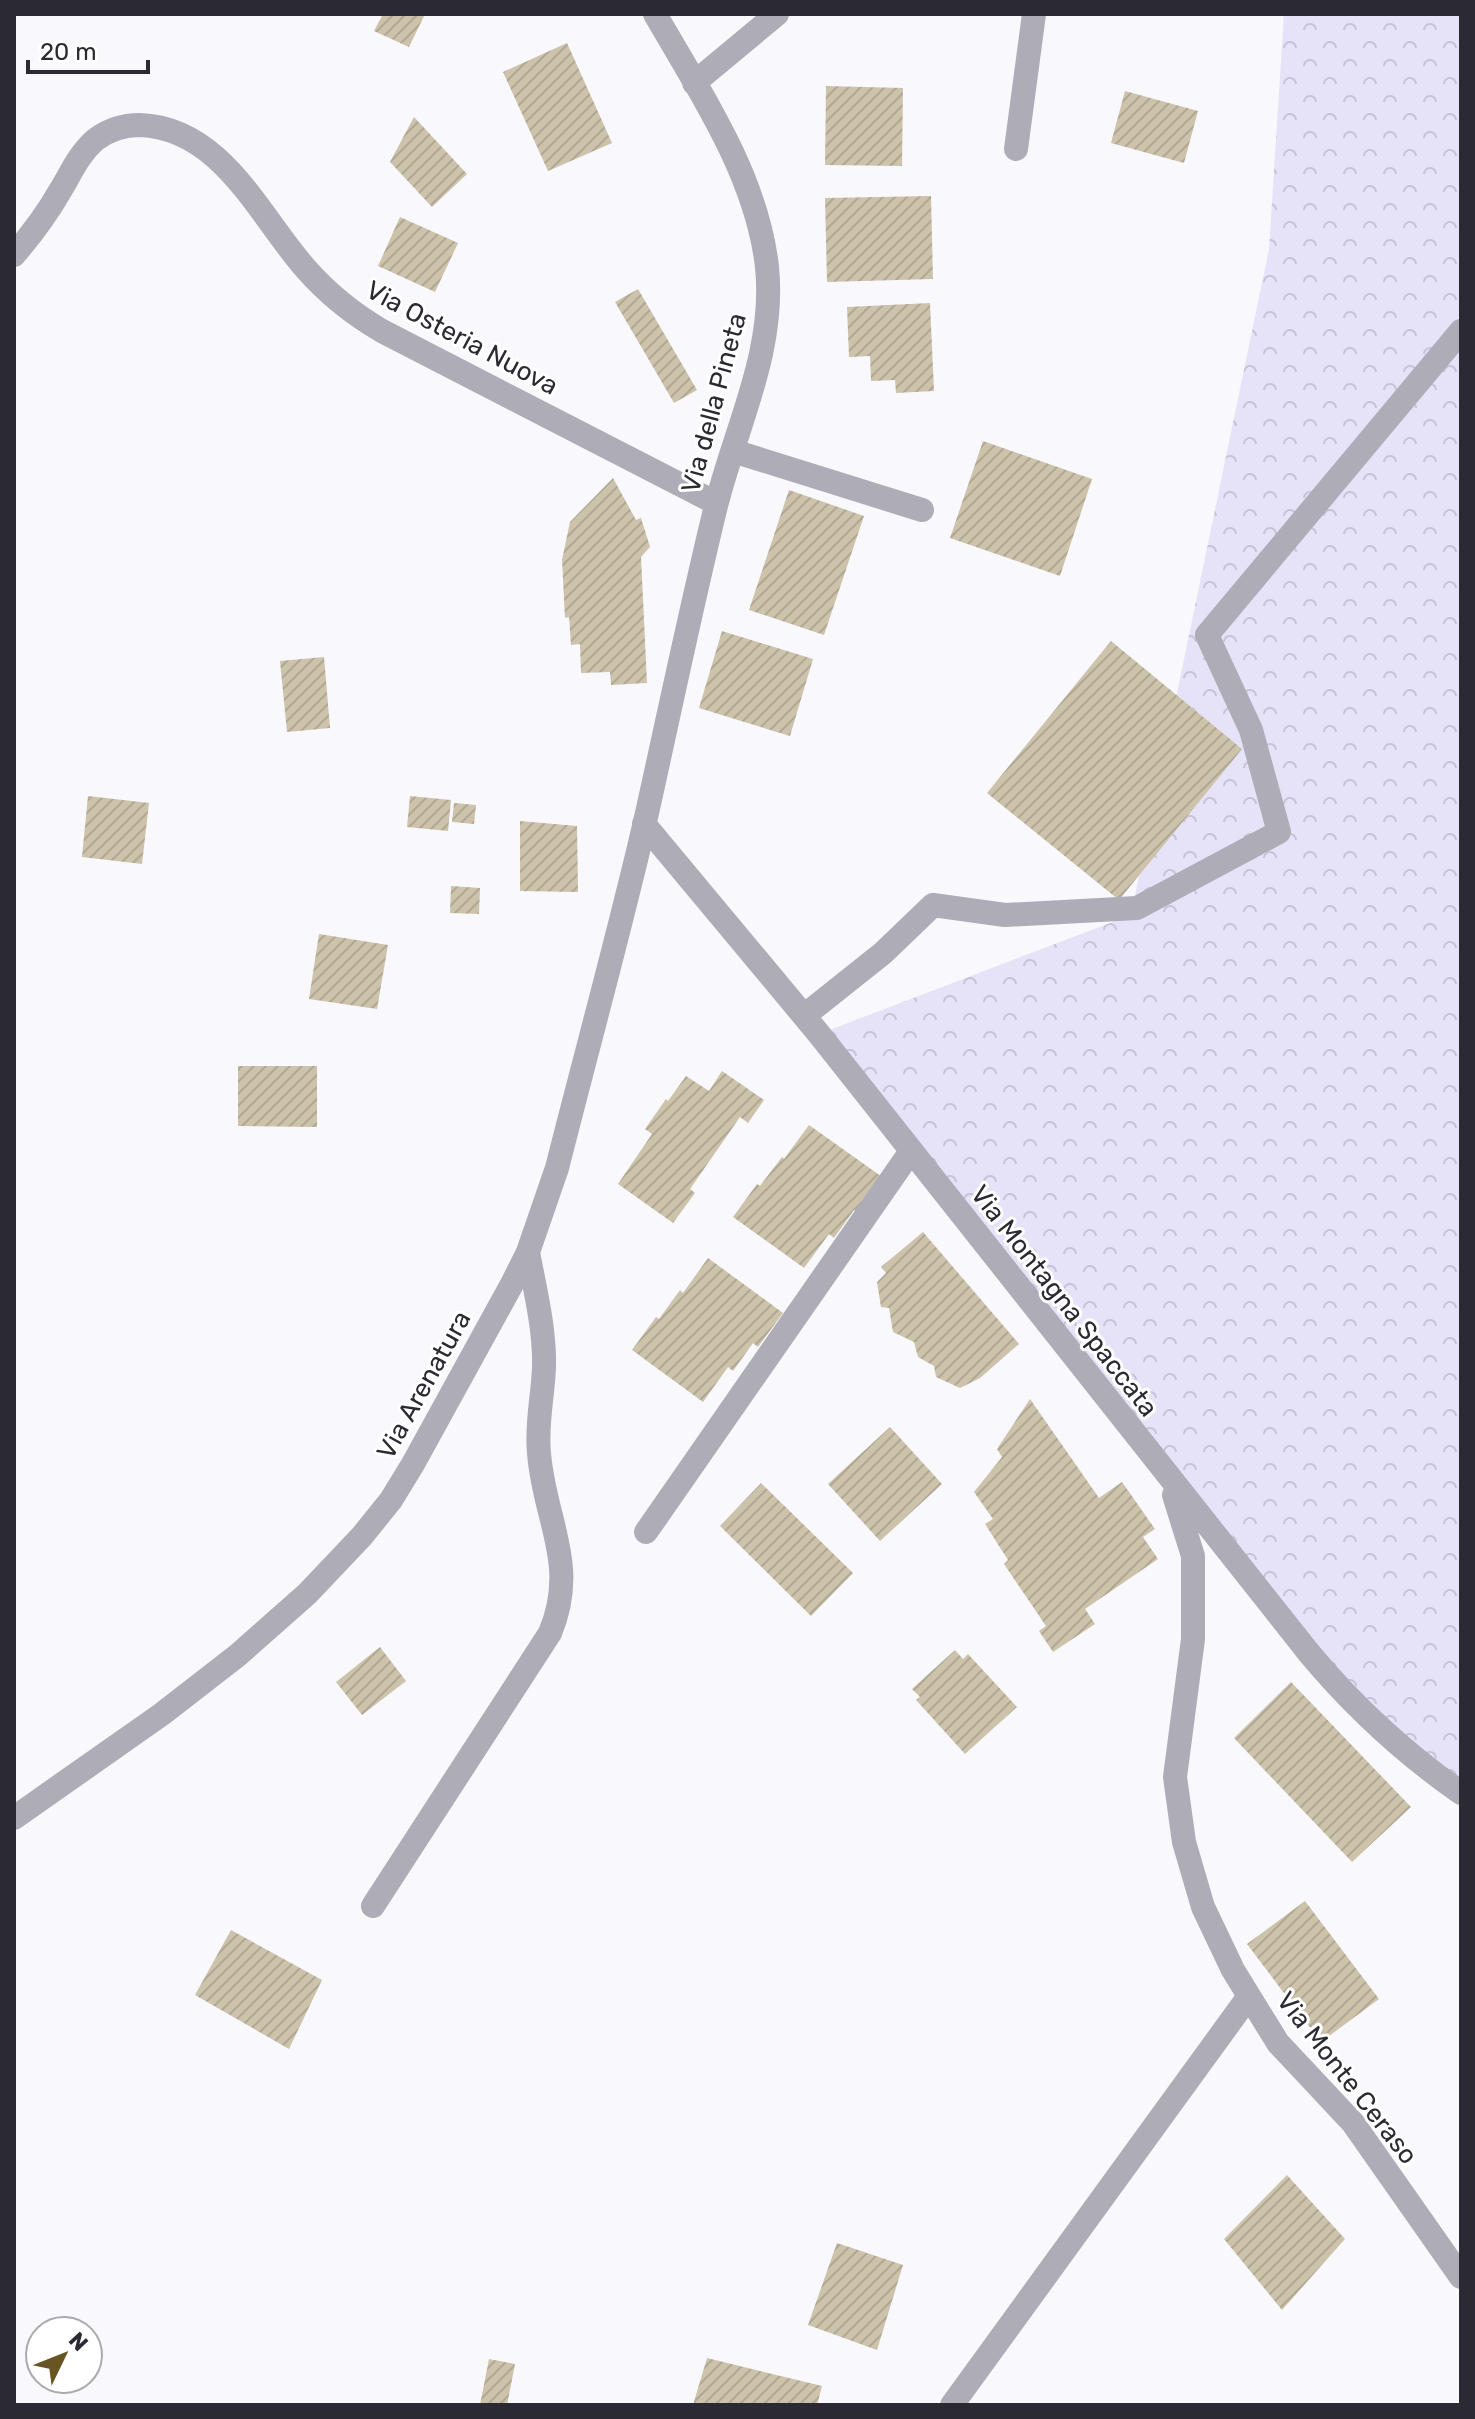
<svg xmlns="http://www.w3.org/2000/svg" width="1475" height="2419" font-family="Rubik,sans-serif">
<defs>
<pattern id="forest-crowns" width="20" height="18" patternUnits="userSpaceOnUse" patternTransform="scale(2)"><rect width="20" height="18" fill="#e6e3f8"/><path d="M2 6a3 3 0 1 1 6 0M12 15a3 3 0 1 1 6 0" fill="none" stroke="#c5c3d5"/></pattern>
<pattern id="building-hatch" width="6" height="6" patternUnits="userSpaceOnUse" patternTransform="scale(2)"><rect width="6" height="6" fill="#cdc3ab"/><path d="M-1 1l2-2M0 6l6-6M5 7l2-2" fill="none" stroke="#b0a894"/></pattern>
</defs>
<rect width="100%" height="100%" fill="#f8f8fd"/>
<path fill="url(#forest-crowns)" d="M1284 14H1461V1793L1386 1734 819 1034 1131 915 1269 249Z"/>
<path fill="url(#building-hatch)" d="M383 14H425L409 47 374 31Z
M567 43 612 143 548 171 503 72Z
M826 86 903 88 902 166 825 165Z
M1125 91 1198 111 1184 163 1111 143Z
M414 117 467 174 432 207 390 162Z
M931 196 933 279 827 282 825 198Z
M400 217 458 243 435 292 378 266Z
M638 289 697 390 674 403 615 302Z
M930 303 934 391 896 393 895 380 871 381 870 356 849 357 847 307Z
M983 441 1092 479 1060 576 950 538Z
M613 478 636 520 641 518 650 547 641 557 647 683 611 685 610 672 581 673 580 644 571 645 569 617 565 618 562 560 570 522Z
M789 490 864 516 824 635 749 610Z
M722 631 813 659 790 736 699 708Z
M1111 641 1242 749 1119 900 987 793Z
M324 657 330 728 287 732 280 661Z
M88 796 149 803 142 864 82 857Z
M410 796 451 800 448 831 407 827Z
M454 803 476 805 474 824 452 822Z
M520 821 577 826 578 892 520 891Z
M451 886 480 888 479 914 450 913Z
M319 934 388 945 377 1009 309 999Z
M238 1066H317V1127L238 1126Z
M722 1071 764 1100 748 1123 740 1117 690 1189 695 1193 673 1223 618 1184 652 1134 645 1129 666 1099 668 1101 686 1076 709 1091Z
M809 1125 885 1179 859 1214 854 1210 834 1238 829 1234 804 1268 733 1217 757 1184 760 1186 782 1157 784 1159Z
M923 1232 1019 1344 980 1378 960 1388 936 1377 934 1366 918 1357 914 1342 893 1332 889 1308 881 1307 877 1282 886 1273 881 1267Z
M708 1258 783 1313 758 1347 753 1343 733 1371 728 1367 703 1402 632 1350 656 1317 659 1319 680 1290 683 1293Z
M1030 1399 1099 1498 1122 1482 1155 1529 1143 1537 1158 1559 1085 1609 1095 1624 1053 1652 1039 1631 1046 1626 1004 1564 1008 1560 985 1524 993 1519 974 1492 1002 1457 997 1449Z
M890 1427 942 1484 880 1541 828 1484Z
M761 1483 853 1573 811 1616 720 1526Z
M380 1647 406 1681 362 1715 336 1682Z
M955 1650 963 1659 968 1654 1017 1707 965 1754 916 1700 920 1697 912 1689Z
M1291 1682 1411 1807 1352 1862 1234 1738Z
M1305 1901 1379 1999 1321 2042 1247 1944Z
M231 1930 322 1980 289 2049 195 1995Z
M1287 2175 1345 2239 1282 2310 1224 2239Z
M837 2243 903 2265 877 2350 808 2325Z
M707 2358 822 2386 817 2405H693Z
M489 2359 515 2364 507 2405H480Z"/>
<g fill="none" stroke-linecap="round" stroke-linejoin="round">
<path stroke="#aeacb7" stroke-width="24" d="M694 83 777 14
M1016 149 1034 14
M14 255C31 235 47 214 60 191 71 173 79 154 95 140 108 130 124 125 140 125 222 128 259 216 306 269 328 294 353 314 382 331L716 503
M733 451 922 510
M644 824 819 1034 1309 1653C1354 1707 1404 1753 1461 1793
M804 1016 883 953 933 905 1005 915 1137 908 1279 832 1251 730 1207 635 1461 331
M1174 1495 1193 1556V1639L1175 1777 1184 1842 1203 1907 1233 1970 1278 2043 1353 2123 1461 2277
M646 1532 911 1151
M14 1818 162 1714 238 1655 307 1594 362 1536 391 1500 413 1464 512 1284 528 1252 557 1168C586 1053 618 938 645 822 668 719 689 617 714 514 733 432 776 354 767 267 757 176 700 92 655 14
M373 1906 550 1633C579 1564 544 1520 539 1453 536 1424 543 1396 544 1367 545 1329 535 1290 528 1252
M952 2405 1249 1996"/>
</g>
<g text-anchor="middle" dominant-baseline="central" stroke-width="6" stroke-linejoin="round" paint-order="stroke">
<g font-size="26" fill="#2b2a33" stroke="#fff">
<text transform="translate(462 338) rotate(28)">Via Osteria Nuova</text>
<text transform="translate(714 403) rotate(-75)">Via della Pineta</text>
<text transform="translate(1064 1301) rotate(52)">Via Montagna Spaccata</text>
<text transform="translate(424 1385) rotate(-61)">Via Arenatura</text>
<text transform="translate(1347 2078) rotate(52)">Via Monte Ceraso</text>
</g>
</g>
<rect width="1475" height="2419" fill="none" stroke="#2b2a33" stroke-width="32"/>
<g transform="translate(64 2355) rotate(47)"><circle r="38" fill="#ffffff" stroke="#aaaaad" stroke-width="2"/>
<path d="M0-6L14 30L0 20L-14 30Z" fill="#675523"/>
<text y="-12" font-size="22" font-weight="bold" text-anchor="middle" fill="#2b2a33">N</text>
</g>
<path d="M28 60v12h120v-12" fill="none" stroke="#2b2a33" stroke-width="4"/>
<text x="40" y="60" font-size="24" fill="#2b2a33" stroke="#ffffff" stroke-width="6" paint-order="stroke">20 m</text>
</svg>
